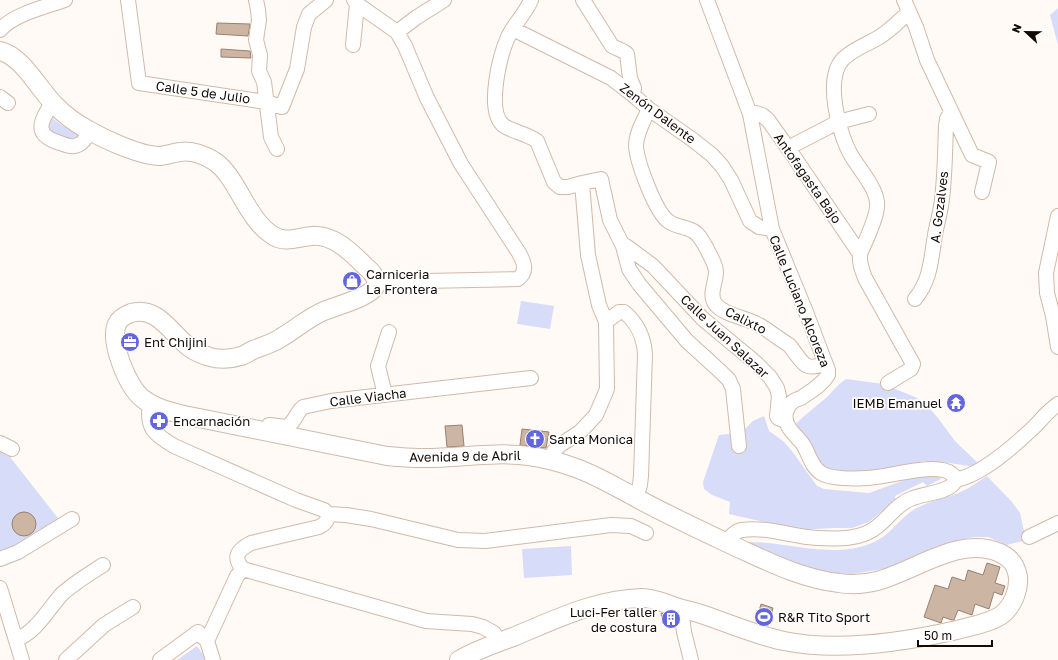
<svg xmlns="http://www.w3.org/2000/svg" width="1058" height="660" font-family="'Golos Text',sans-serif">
<rect width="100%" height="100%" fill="#fffaf6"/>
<path fill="#d7dcf9" d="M1058 8V45L1050 15Z
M52 118 63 126 80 135 78 143 45 132 48 120Z
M521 301 554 306 550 329 517 324Z
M846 379 883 384 915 397 924 402 938 418 955 441 979 464 976 467 942 462 923 461 898 469 829 481 794 426C804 415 817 406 828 396 834 390 838 384 846 379Z
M764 416 769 431 783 441 792 451 817 486 824 489 869 493 913 477 936 475 941 479 927 486 923 482 895 496V500L869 522 852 528H834L799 530 729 514 730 502 712 495 704 489 703 482 719 435 736 433 745 429 753 421Z
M0 452 10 457 61 522 0 555Z
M987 476 1012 502 1020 513 1026 540 1007 545 988 537H974L958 541 916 556 883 569 852 574 828 575 806 568 745 542C775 541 805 550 835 550 854 550 875 545 889 532 898 524 907 512 919 507 930 501 941 499 953 495 966 491 976 483 987 476Z
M571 546 572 575 524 578 522 549Z
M197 646 207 660H177Z"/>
<path fill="#cdb5a3" stroke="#978170" d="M217 23 250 24 248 36 216 34Z
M221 49 250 51 251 58 221 57Z
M462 425 464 446 447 447 445 426Z
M522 429 549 432 546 448 520 445Z
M12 524a12 12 0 1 1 24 0a12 12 0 1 1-24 0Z
M987 563 1000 567 995 583 1005 586 1002 595 994 592 989 609 975 604 972 615 958 610 954 620H952L943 617 941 623 924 617 935 585 948 589 952 577 965 581 968 570 983 575Z
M761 604 773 608 768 626 756 622Z
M661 613 674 617 675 625 663 624Z"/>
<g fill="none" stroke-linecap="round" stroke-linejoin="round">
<g stroke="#d2b9a8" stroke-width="16">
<path id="minor" d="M128 0 139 83 266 102 282 107 297 69 304 27 309 14 326 0
M256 0 258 10 259 20 256 40 260 55 259 71 264 82 271 137 277 149
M354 0 357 4 397 32 405 46 427 98 461 164 519 253C524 262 528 271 518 279L376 282
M531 0C526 13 514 24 508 37 500 55 486 110 503 125 510 131 528 134 537 141L554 182 560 187H568L582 183 588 255 599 305 606 322 607 389 596 415 580 432 560 445 554 451 551 461
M583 0 612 46C617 49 623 50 627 54L630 78 634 88 633 95
M707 0 750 114 772 229 806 312 828 370V375C822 385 811 391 801 398 797 399 793 401 790 404 789 405 787 410 786 412 783 426 794 433 802 443 809 452 810 466 821 473 831 479 854 479 866 478 887 478 935 461 952 474 956 477 956 481 953 484 947 492 923 494 913 498 898 503 890 516 878 526 862 540 838 539 817 538 793 537 766 526 742 530 735 531 730 537 726 542
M904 0 916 27 927 60 972 155 989 162 982 192
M513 29 611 78 633 95 649 109 693 140 712 155 722 166 731 180 750 221 759 227 772 229
M0 30C14 14 45 7 65 0
M397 32 417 17 444 0
M353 45 357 4
M0 97 8 103
M52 103C40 122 33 135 60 143 65 145 73 148 78 145 84 143 87 136 89 131
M649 109C644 120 636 133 636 146 637 162 655 211 668 221 675 227 685 226 693 231 701 235 706 248 710 255 713 261 716 266 716 272 716 283 708 295 716 305 725 315 746 318 757 324 764 327 771 333 777 337 781 340 787 343 790 346 802 361 804 373 825 363
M750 114 756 113 762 115 768 120 788 148 860 254
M788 148 838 122 869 114
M582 183 601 179 610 220 623 246 629 269 639 284 687 341 721 372 729 380 733 389 739 446
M1058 216 1046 273 1047 293 1053 316 1058 347
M623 246H626L653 266 703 319 756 363 770 377 777 388 779 396 777 416 778 418 783 420
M915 299C931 280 931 258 935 235 937 223 941 211 942 199 945 175 945 150 946 126L947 119 951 112
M606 322 619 312H624C637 322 644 338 645 354L641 476 640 485 636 498
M888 383 911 369 913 364 865 278C862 270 859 263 860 254 865 242 879 214 877 202 875 186 859 169 851 155 839 134 824 79 843 59 852 50 865 45 876 39 889 32 899 21 909 12
M385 395 378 366 389 332
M150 404C146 428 154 434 174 446L296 500 324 510 328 514C328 521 325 524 319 527L251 543C238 550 232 557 243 569L426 621 472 624 483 627 494 633 498 642
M269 425 287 427C295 422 296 413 303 407L331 401 531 378
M0 443 12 449
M955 480C982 475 1014 446 1034 427 1042 419 1049 410 1058 404
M328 514 346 515 371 519 458 540 485 541 611 525 631 526 646 533
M1029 537 1058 523
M0 559 18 552 72 519
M0 588 22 660
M681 609 684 632 691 660
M16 639C35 634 49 608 62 594 74 583 89 574 103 565
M207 641 237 576 243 569
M66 660 104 625 133 607
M160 660 198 632 207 641 213 660"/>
</g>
<g stroke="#d2b9a8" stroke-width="20">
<path id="major" d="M0 51C22 56 38 88 54 104 64 115 77 124 90 131 106 140 139 155 158 156 165 156 172 153 180 152 192 150 204 155 214 161 237 176 246 218 272 235 285 244 298 237 312 236 333 234 351 252 365 266 370 270 378 278 376 285 372 297 335 306 324 311 309 317 296 329 282 337 274 343 263 346 253 350 249 352 245 355 241 356 231 359 220 360 210 357 203 355 196 352 190 348 172 335 158 305 131 313 126 315 119 319 117 324 109 342 128 387 142 398 154 408 169 411 184 415L387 456C398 457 409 458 419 458 456 459 492 451 529 456 544 458 559 462 573 467 594 474 612 485 631 495 665 514 700 530 736 547 769 562 802 579 839 583 851 585 865 584 877 581 916 571 959 535 1000 553 1011 558 1016 565 1018 577 1019 591 1012 608 1000 616 987 624 971 626 957 630 904 642 837 652 784 641 754 635 726 622 698 613 692 611 685 610 679 608 666 604 655 598 642 598 596 599 554 620 513 637 494 644 476 650 459 660"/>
</g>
<use href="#minor" stroke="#fff" stroke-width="14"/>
<use href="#major" stroke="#fff" stroke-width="18"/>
</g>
<defs>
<g id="shop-disc" transform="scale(1)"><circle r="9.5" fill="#6366de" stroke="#fff"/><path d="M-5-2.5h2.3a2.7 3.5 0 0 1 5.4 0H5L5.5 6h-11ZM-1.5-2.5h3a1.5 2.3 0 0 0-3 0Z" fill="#fff"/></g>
<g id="office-disc" transform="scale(1)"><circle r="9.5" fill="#6366de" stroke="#fff"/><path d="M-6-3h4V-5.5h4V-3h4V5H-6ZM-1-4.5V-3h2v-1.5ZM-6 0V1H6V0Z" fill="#fff"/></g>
<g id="temple-disc" transform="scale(1)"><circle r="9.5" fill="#6366de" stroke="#fff"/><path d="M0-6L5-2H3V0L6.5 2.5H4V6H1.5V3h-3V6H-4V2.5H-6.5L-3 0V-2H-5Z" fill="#fff"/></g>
<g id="pharmacy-disc" transform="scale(1)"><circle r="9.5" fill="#6366de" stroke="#fff"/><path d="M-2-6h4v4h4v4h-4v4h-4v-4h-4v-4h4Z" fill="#fff"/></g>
<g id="church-disc" transform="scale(1)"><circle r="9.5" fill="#6366de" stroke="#fff"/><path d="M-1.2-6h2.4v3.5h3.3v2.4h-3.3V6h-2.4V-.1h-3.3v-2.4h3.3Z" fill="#fff"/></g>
<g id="stadium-disc" transform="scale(1)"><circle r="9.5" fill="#6366de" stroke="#fff"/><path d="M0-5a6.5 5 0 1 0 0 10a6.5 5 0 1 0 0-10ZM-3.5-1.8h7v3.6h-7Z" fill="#fff"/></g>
<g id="building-disc" transform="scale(1)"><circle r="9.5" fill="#6366de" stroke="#fff"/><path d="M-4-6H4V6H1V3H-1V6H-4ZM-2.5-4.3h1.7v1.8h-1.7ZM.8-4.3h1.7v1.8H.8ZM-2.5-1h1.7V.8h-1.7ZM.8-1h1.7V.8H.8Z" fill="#fff"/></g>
</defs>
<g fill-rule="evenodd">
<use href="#shop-disc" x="352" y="281"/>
<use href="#office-disc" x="130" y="342"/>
<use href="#temple-disc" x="956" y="403"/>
<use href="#pharmacy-disc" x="159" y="421"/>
<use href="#church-disc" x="535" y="439"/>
<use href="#stadium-disc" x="764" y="617"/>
<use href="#building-disc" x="671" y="619"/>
</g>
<g text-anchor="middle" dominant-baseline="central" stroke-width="3.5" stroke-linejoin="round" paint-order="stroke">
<g font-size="13" fill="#130b06" stroke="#fff">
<text transform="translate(203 92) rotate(8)">Calle 5 de Julio</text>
<text transform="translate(658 113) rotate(37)">Zenón Dalente</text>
<text transform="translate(808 178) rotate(55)">Antofagasta Bajo</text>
<text transform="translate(939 207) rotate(-83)">A. Gozalves</text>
<text transform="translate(800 301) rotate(68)">Calle Luciano Alcoreza</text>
<text transform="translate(746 320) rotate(27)">Calixto</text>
<text transform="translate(725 336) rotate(43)">Calle Juan Salazar</text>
<text transform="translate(368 397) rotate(-7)">Calle Viacha</text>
<text transform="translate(465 456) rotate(-1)">Avenida 9 de Abril</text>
</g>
<g font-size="13" fill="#130b06" stroke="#fff" text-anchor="start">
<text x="366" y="274">Carniceria<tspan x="366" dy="15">La Frontera</tspan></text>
<text x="144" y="342">Ent Chijini</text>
<text x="942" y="403" text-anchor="end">IEMB Emanuel</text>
<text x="173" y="421">Encarnación</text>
<text x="549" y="439">Santa Monica</text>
<text x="657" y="612" text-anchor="end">Luci-Fer taller<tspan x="657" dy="15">de costura</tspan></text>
<text x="778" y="617">R&amp;R Tito Sport</text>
</g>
</g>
<g transform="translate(1026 32) rotate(292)" stroke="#ffffff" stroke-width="3" paint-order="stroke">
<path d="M0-3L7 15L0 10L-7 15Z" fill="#130b06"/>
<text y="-6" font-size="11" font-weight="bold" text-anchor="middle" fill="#130b06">N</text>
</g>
<path d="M918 640v6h74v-6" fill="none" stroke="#130b06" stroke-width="2"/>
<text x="924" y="640" font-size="12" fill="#130b06" stroke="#ffffff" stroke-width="3" paint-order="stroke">50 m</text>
</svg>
